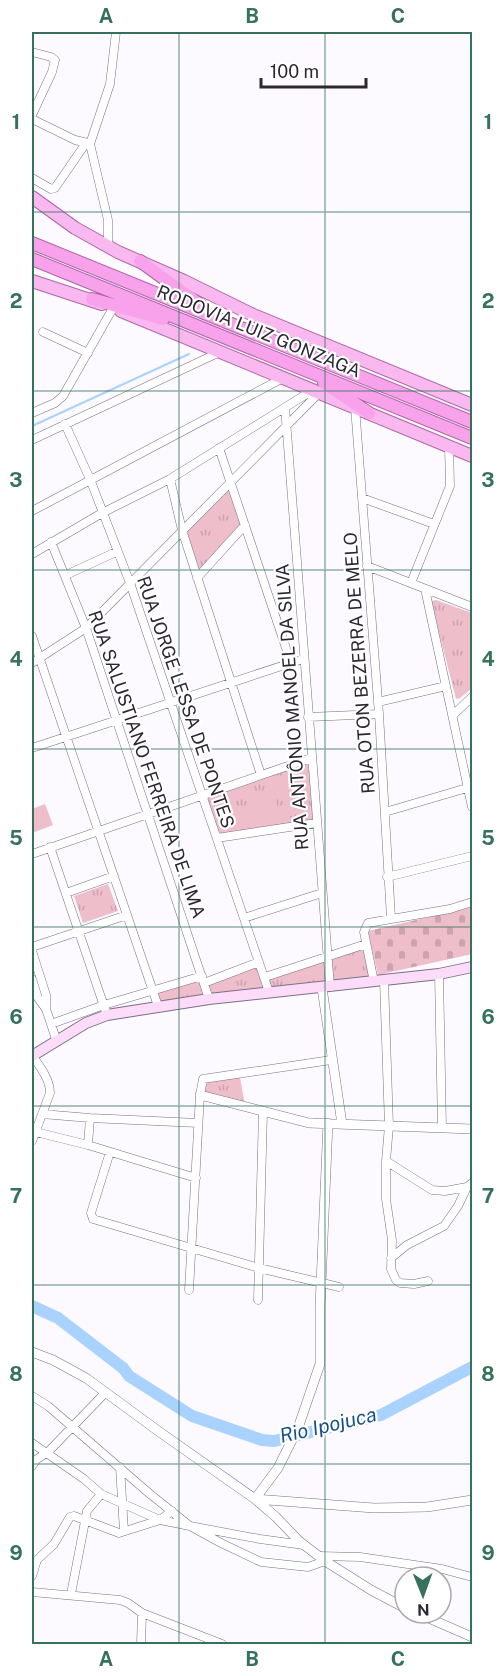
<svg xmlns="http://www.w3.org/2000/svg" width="504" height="1676" font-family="'Public Sans',sans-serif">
<defs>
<pattern id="cemetery-stones" width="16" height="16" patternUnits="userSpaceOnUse" patternTransform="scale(1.5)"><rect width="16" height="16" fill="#eebecb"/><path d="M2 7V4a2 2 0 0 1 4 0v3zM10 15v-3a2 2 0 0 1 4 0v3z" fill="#cca3af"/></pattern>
<pattern id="park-tufts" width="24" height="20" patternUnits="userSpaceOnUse" patternTransform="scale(1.5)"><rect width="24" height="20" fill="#eebecb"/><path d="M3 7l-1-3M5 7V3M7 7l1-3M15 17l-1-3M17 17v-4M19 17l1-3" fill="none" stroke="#cca3af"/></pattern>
</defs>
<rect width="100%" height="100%" fill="#fcf9ff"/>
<path fill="url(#cemetery-stones)" d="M472 907V954L378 975 368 931Z"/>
<path fill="url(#park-tufts)" d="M229 490 241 525 199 570 186 532Z
M436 600 472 613V688L460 698 456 699 431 601Z
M311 758 316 823 217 838 203 795Z
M108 884 118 911 83 923 74 896Z
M366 944 374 982 157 1008 151 991 200 975 203 982 260 964 264 976Z
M239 1072 245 1105 199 1091V1079Z"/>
<path fill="#eebecb" d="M302 784 305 806 291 810 287 788Z
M275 791 279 821 253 826 249 796Z
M45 804 53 825 32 833V809Z"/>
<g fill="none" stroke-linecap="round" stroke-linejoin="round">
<path stroke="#a9d3fe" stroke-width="2" d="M32 426 189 354"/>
<path stroke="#a9d3fe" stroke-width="12" d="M32 1306 58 1318 123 1368 129 1376 192 1416 262 1440 274 1441 381 1415 472 1367"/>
<g stroke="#7a7087" stroke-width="9">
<path id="minor" d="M32 52 51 57 55 60 52 72 32 115
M32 119 75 140 88 143
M32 178 51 189 55 188 86 143
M108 246V220L90 144 110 84 116 32
M43 332 88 353
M285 407 330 987
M355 407 379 714 391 918
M32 413 55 403 63 396 113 308
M65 424 90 479 130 583 269 992
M32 440 220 352
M219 448 291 663
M170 479 182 530 261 775
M362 498 434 524
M32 511 283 378
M51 542 86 628 209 999
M32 554 102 513 170 479 313 390
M367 566 472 607
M66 575 116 552
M197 578 245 525
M411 583 450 486 449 446
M425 589 472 807
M32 636 158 1006
M32 663 86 628 319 393
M378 702 446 686
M453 715 472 697
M308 717 379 714
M32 748 303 659
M385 812 467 788 472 784
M217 838 316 823
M50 847 107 1015
M32 854 311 758
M387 877 472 856
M66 893 114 876
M244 918 322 893
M32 947 127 915
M32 951 46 995V1009L56 1039
M439 974 442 1128
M265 977 366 944
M32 979 38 998 46 1009
M384 980 389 1126 386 1161V1199L392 1240 391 1269 396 1280 400 1283 414 1284 428 1281
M374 982 364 932 368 923 450 909 472 902
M204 983 259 962
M51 1024 104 1005 202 976
M42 1114 90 1118 198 1123
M36 1132 88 1145 196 1178
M32 1141 50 1093C50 1079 40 1067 32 1055
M88 1145 90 1118
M110 1152 91 1213 93 1219 259 1268 339 1287
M386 1161 432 1190 445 1191 467 1187
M391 1258 407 1245 444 1226 458 1206 467 1187 472 1183
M189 1290 200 1095 203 1079 331 1060
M258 1300 263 1112
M32 1396 48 1406 150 1494 190 1526 260 1539 304 1545
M32 1443 84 1479 101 1494 160 1520 190 1526 221 1543 261 1562 308 1567 325 1561
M32 1466 37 1459 48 1452 105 1393
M120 1467 124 1531
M319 1556 360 1557 442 1569 472 1577
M32 1576 37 1560 54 1544 70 1517 74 1516 119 1533 160 1520 172 1511
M32 1592 120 1600 128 1603 142 1613 222 1644
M71 1594 87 1511 101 1494
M141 1644 142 1613"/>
</g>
<g stroke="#7a7087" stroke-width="10">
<path id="tertiary" d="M322 988 342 1124
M200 1095 309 1123 472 1129
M32 1352 53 1360 86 1378 161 1433 255 1499 276 1517 299 1541 325 1561 371 1590 405 1608
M255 1499 278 1468 298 1428 320 1364V1307L328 1123
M255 1499 374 1508 427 1507 472 1500
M417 1613 472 1637"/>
</g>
<g stroke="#7a7087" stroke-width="12">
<path id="secondary" d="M32 1056 86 1023 107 1015 209 999 439 974 472 967"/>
</g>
<g stroke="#af67a7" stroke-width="14">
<path id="primary" d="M32 197 75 228 118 252 184 281 251 314 472 405
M32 281 102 304
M121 311 472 456"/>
</g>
<g stroke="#af67a7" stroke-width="14">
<path id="trunk" d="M32 243 472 422
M32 259 472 438
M140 261 203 307
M92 299 163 319
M324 383 369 413"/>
</g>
<use href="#minor" stroke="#fff" stroke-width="8"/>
<use href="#tertiary" stroke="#fff" stroke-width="9"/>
<use href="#secondary" stroke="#fcdcf8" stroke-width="10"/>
<use href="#primary" stroke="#f9b9f0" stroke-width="12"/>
<use href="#trunk" stroke="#f7a2eb" stroke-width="12"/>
</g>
<path fill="none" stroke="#36715b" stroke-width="1.5" stroke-opacity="0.55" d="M179 32V1644M325 32V1644M32 212H472M32 391H472M32 570H472M32 749H472M32 927H472M32 1106H472M32 1285H472M32 1464H472"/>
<g text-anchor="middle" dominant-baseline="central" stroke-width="4.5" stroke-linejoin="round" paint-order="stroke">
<g font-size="18" fill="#2c2731" stroke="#fff">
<text transform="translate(259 331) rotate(22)">RODOVIA LUIZ GONZAGA</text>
<text transform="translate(359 663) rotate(-94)">RUA OTON BEZERRA DE MELO</text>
<text transform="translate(186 702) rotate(71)">RUA JORGE LESSA DE PONTES</text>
<text transform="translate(292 707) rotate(-94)">RUA ANTÔNIO MANOEL DA SILVA</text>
<text transform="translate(147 764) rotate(71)">RUA SALUSTIANO FERREIRA DE LIMA</text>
</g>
<g font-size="20" font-style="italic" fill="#185287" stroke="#fff">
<text transform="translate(328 1425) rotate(-13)">Rio Ipojuca</text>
</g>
</g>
<rect width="504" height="1676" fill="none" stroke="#ffffff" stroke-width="66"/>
<g transform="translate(423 1595) rotate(179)"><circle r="28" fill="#ffffff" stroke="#aba9ad" stroke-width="1.5"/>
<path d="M0-4.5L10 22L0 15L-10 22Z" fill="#36715b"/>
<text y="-9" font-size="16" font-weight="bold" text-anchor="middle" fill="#2c2731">N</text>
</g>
<path d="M261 78v9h105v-9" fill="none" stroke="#2c2731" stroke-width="3"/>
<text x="270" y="78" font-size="18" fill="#2c2731" stroke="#ffffff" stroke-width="4.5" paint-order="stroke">100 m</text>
<rect x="33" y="33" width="438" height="1610" fill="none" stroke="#36715b" stroke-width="2"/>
<g font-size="20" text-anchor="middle" font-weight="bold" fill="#36715b">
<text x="106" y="23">A</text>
<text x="252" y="23">B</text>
<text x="398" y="23">C</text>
<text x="16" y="129">1</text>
<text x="488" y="129">1</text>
<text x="16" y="308">2</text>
<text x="488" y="308">2</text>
<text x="16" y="487">3</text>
<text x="488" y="487">3</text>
<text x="16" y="666">4</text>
<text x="488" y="666">4</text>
<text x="16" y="845">5</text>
<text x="488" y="845">5</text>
<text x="16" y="1024">6</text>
<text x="488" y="1024">6</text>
<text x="16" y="1203">7</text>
<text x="488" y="1203">7</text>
<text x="16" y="1381">8</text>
<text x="488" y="1381">8</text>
<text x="16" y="1560">9</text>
<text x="488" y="1560">9</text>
<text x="106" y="1666">A</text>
<text x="252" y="1666">B</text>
<text x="398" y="1666">C</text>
</g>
</svg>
